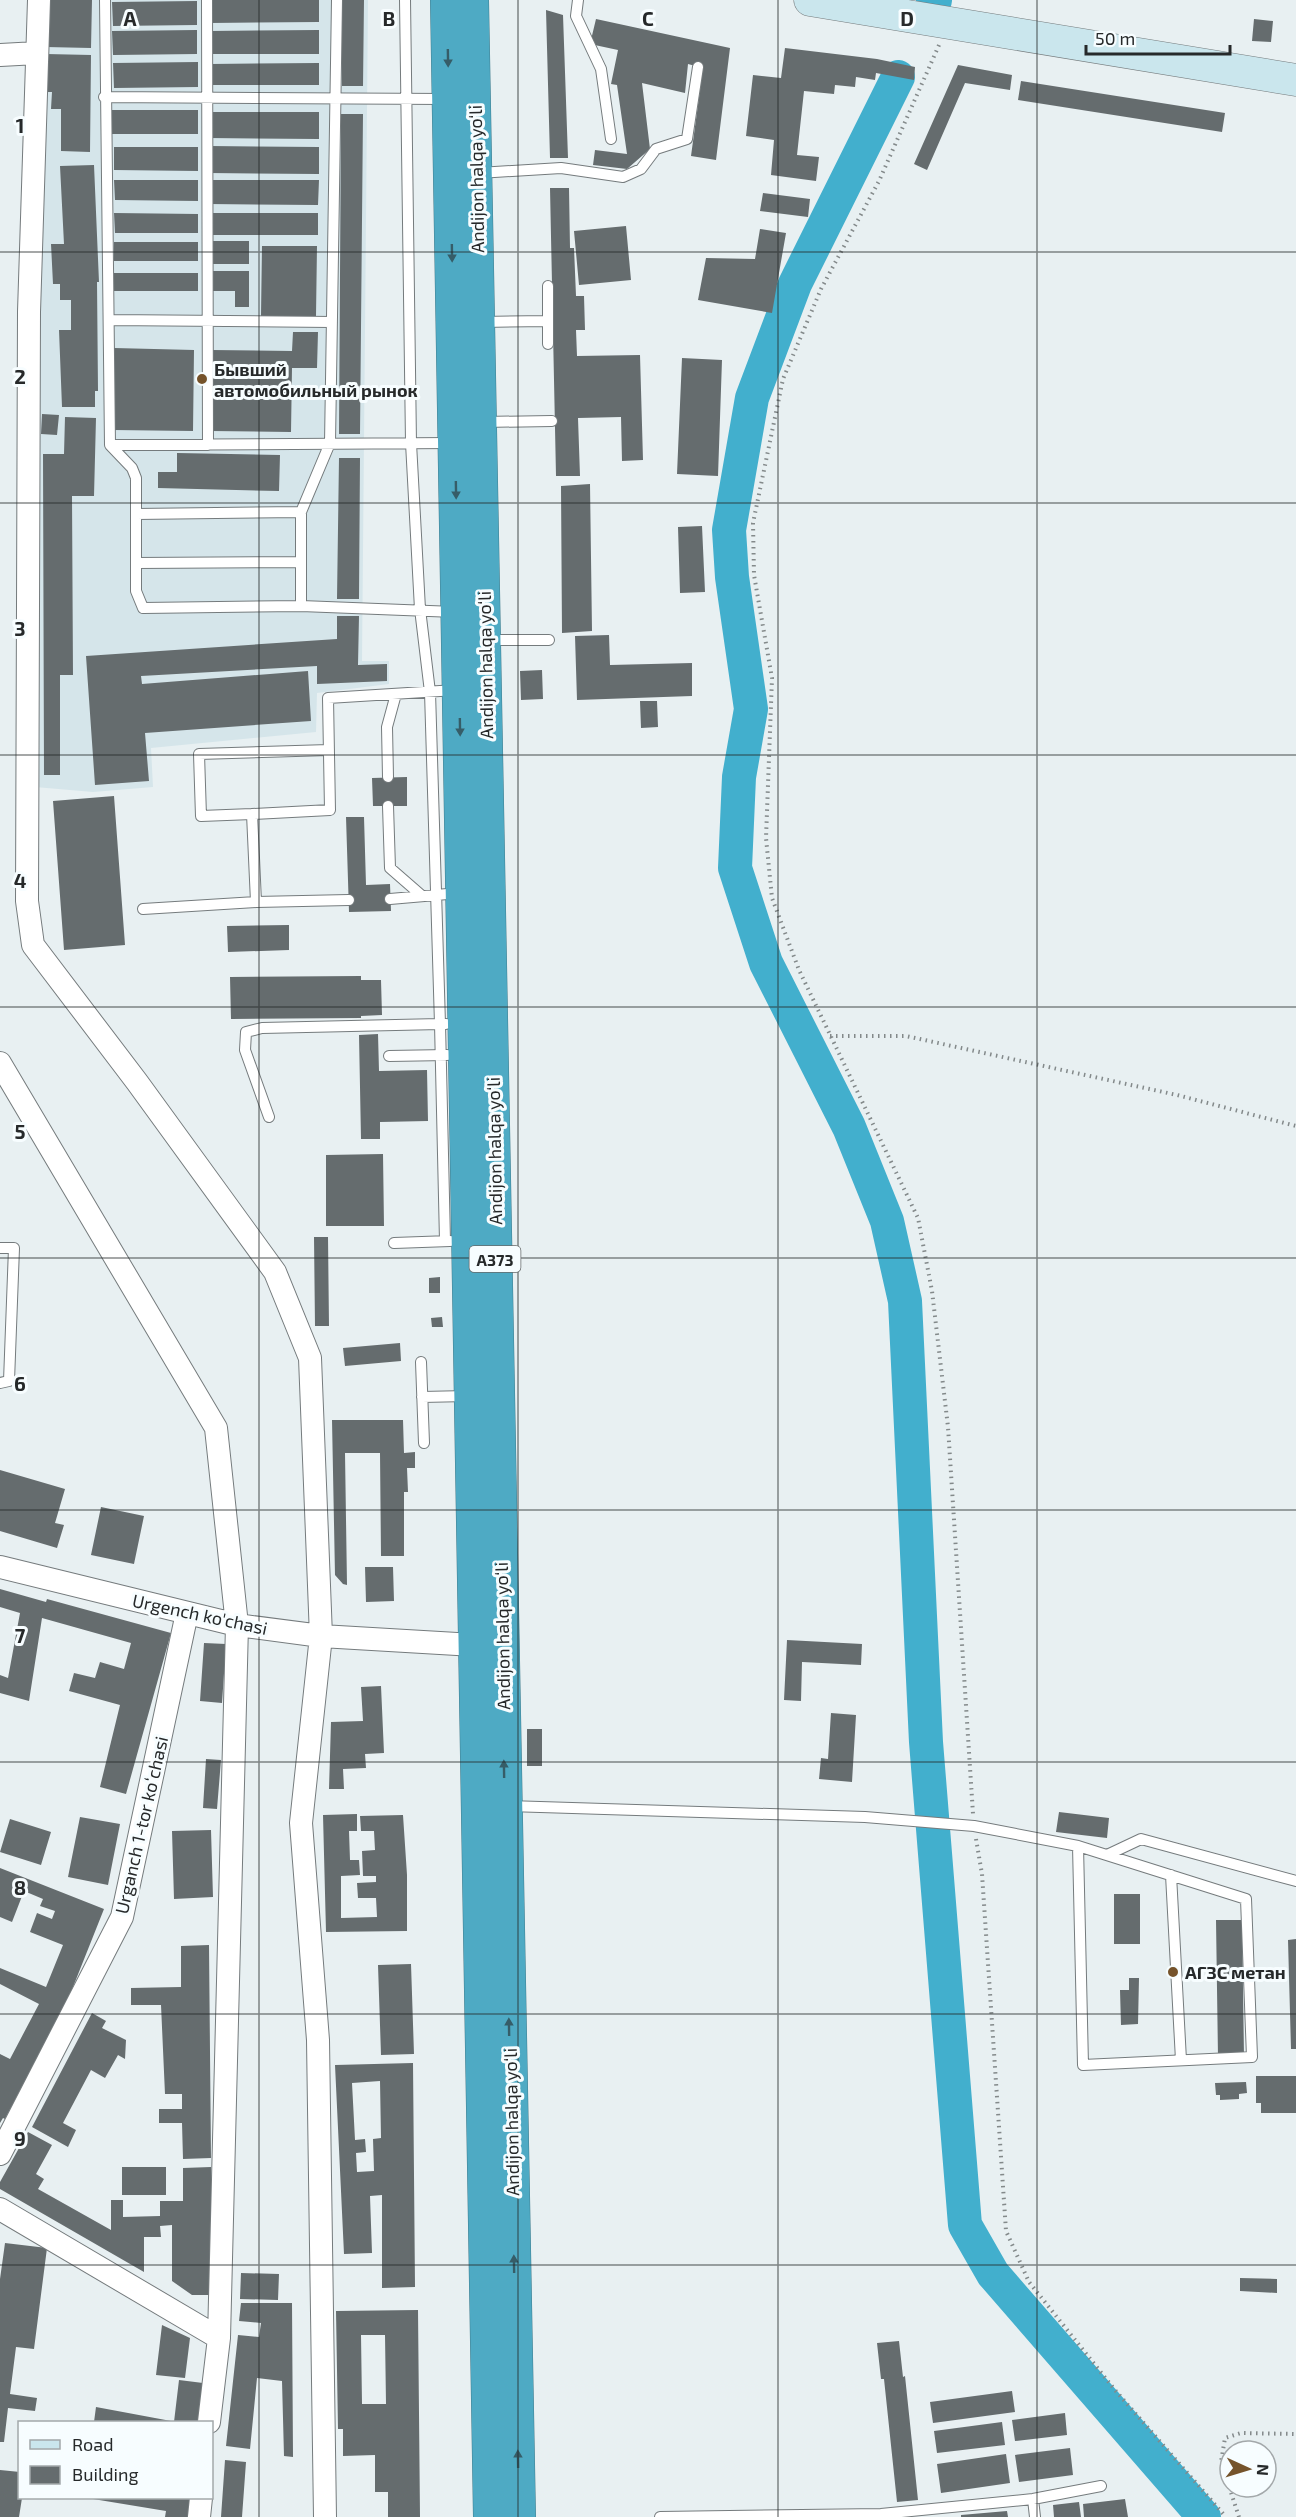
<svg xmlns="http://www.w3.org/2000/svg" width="1296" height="2517" font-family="'Exo 2',sans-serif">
<rect width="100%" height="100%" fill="#e8f0f2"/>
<path fill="#d5e5ea" d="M41 0H368L362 661H389V684L317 693 316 732 151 748 153 787 93 792 35 787 37 410 41 348Z"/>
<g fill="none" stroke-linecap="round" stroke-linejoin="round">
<path stroke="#42afcd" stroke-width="34" d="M932 6 935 0
M898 77 795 284 752 398 729 530 732 577 751 709 739 777 735 868 766 963 849 1127 887 1221 905 1301 926 1742 965 2225 993 2274 1204 2517"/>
</g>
<path fill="#656c6e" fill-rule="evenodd" d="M44 0H92L91 48 46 47Z
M209 0H319V22L210 23Z
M342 0H364L363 86H342Z
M197 1V25L113 26 112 2Z
M546 10 563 15 568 158H550Z
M596 19 730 48 716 160 691 156 703 68 688 64 685 93 642 83 650 149 627 169 593 165 595 150 627 154 617 85 611 84 618 50 590 44Z
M1254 19 1273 21 1271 42 1252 41Z
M197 30V54L113 55 112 31Z
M319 30V54H210V31Z
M785 48 877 59 915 67 914 80 876 73 875 80 856 77 855 87 835 85 834 94 804 91 797 155 819 157 816 181 771 175 774 140 746 136 753 75 781 78Z
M46 54 91 55 90 152 61 151V109H51L52 92H45Z
M198 62V87L114 88 113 63Z
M319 63V85H210V64Z
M958 65 1012 75 1010 90 965 83 927 170 914 164Z
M1021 81 1225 113 1222 132 1018 100Z
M111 110H198V134H110Z
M209 112H319V139L209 138Z
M341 114H363L360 434H339Z
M209 146 319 147V174L209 173Z
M114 147H198V171L114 170Z
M94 165 99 282H97L98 391H95V407H62L59 330H71V300H60V284H53L51 244H64L60 166Z
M114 180H198V201L115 200Z
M209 180H319L318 205 209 204Z
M550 188H569L570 248H574L576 296H584L585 330H576L577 356 640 355 643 460 622 461 621 417 578 418 580 476H556Z
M763 193 810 199 808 217 760 211Z
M114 213 198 214V233H115Z
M209 213H318V235H209Z
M626 226 631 280 579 285 574 231Z
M760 229 786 233 772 313 698 300 706 258 755 259Z
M210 241H249V264H210Z
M114 242H198V261H114Z
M262 246H317L316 316H261Z
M210 271H249V307H235V291H210Z
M114 273H198V291H114Z
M293 332H318L317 368H292L291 432 211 431V350L292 351Z
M114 348 194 350 193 431 113 430Z
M682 358 722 360 718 476 677 474Z
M42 414 59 415 57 435 41 434Z
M65 417 96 418 94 496H72L73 675H60V775H44L43 454H64Z
M177 453 280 455 279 491 158 488V472H177Z
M339 458H360L359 599H337Z
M590 484 592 631 562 633 561 486Z
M702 526 705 592 680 593 678 527Z
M337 616H359L358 665 387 664V681L317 684V666L141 676 142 684 308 671 311 721 145 733 149 781 95 785 86 656 337 639Z
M609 635 610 665 692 663V696L577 700 575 636Z
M542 670 543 699 521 700 520 671Z
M640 701H657L658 727 641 728Z
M407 777V806H373L372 778Z
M114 796 125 945 64 950 53 801Z
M346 817H364L366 885 390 884 391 911 349 912Z
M289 925V950L228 952 227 926Z
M361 976V980H381L382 1015 361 1016V1018L231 1019 230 977Z
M378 1034 379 1071 427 1070 428 1121 380 1122V1139H361L359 1035Z
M383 1154 384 1226H326V1155Z
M314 1237H328L329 1326H315Z
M440 1277V1293H429V1278Z
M442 1317 443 1327H432L431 1318Z
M400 1343 401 1361 345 1366 343 1348Z
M332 1420H403L404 1453 415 1452V1468H407L408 1492H404V1556H381L380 1453H345L347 1585 343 1584 335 1575Z
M0 1470 65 1489 55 1523 64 1525 57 1548 0 1531Z
M101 1507 144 1516 134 1564 91 1555Z
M365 1567H393L394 1601 366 1602Z
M0 1589 46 1602 47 1599 171 1633 126 1794 100 1787 120 1705 69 1691 74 1673 95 1678 100 1662 124 1669 131 1643 42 1618 29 1701 0 1693V1675L8 1678 20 1613 0 1607Z
M787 1640 862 1644 861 1665 802 1662 801 1701 784 1700Z
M204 1643 226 1644 222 1703 200 1701Z
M381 1686 384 1753 365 1754 366 1768 343 1769 344 1789H329L331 1722 363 1721 361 1687Z
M831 1713 856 1715 852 1782 819 1779 821 1758 828 1759Z
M527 1729H542V1766H527Z
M206 1759 221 1760 217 1809 203 1808Z
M1059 1812 1109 1818 1107 1838 1056 1832Z
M357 1814V1831H349L350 1860H359L360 1875 341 1876V1918L377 1917 376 1898H358L357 1883 376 1882V1876H363L362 1851 375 1850 374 1831H361L360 1816 403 1815 407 1875V1931L326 1932 323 1815Z
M80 1817 120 1824 108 1885 68 1877Z
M10 1819 51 1832 41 1865 0 1852Z
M211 1830 213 1897 174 1899 172 1831Z
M0 1868 104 1909 69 1997 5 2119 3 2118 0 2123V2054L10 2059 39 2004 0 1984V1968L46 1987 63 1945 30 1932 37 1913 52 1919 55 1911 40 1906 43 1899 24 1891 12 1922 0 1917Z
M1114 1894H1140V1944H1114Z
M1216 1920H1242L1244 2057H1218Z
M1296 1939V2049H1291L1288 1940Z
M209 1945 211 2158 183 2159 182 2123H159V2109H182V2094H165L161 2005H131V1988L181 1987V1946Z
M411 1964 414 2054 381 2055 378 1965Z
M1129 1978H1139L1138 2024 1121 2025 1120 1990H1129Z
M92 2013 106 2021 102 2028 126 2040 125 2059 118 2055 105 2078 91 2070 63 2123 76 2130 68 2147 32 2127Z
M413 2063 415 2287 382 2288V2195L370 2196 372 2253 344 2254 335 2065ZM380 2081 381 2138 373 2139 374 2171 357 2172 356 2153 366 2152 365 2139 355 2140 352 2083Z
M1256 2076H1296V2113H1261V2103H1256Z
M1246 2082 1247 2093 1239 2094V2099L1220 2100V2095H1216L1215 2083Z
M28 2132 52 2145 36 2174 44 2179 38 2189 111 2230V2200H123V2217L160 2216V2201H183V2168L211 2167 212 2295H192L172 2281V2225L160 2226 161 2237H144V2272L0 2189V2182Z
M122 2167H166V2195H122Z
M5 2243 47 2248 34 2349 16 2347 10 2394 37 2398 35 2411 8 2408 4 2442H0V2279Z
M241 2273 279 2274 278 2300 240 2299Z
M1240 2278 1277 2279V2293L1240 2291Z
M241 2303H292L293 2457 284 2456 282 2381 257 2378 250 2449 226 2446 238 2335 259 2337 261 2323 239 2321Z
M418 2310 420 2517H388V2492H375V2455L343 2456V2429H338L336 2311ZM361 2335H385L386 2404H362Z
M162 2325 190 2338 185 2378 156 2375Z
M899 2341 903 2377 905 2376 918 2500 897 2502 884 2379H881L877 2343Z
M179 2380 203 2383 198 2422H174Z
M1012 2391 1015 2412 933 2423 930 2402Z
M96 2407 171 2421V2422H94Z
M1065 2413 1067 2435 1015 2441 1012 2420Z
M1002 2422 1005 2445 937 2453 934 2431Z
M1070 2448 1073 2475 1019 2482 1015 2455Z
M1006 2454 1010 2483 941 2493 937 2464Z
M225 2460 246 2462 242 2517H221Z
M0 2470 20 2472V2498H22L19 2517H0Z
M87 2498H190L188 2517H165L166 2511Z
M1125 2499 1128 2517H1084L1083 2504Z
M1079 2502 1081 2517H1054L1053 2505Z
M1007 2511 1008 2517H961V2515Z"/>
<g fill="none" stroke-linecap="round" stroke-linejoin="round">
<g stroke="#757b7d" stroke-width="12">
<path id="lane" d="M105 0 110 445 132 468 136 478V591L143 608 301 606 455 612
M207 0 208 445
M578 0 576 16 601 69 611 139
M104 97 446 99
M479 173 561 168 623 177 641 169 656 149 687 139 698 67
M548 286V344
M109 320 332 322
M482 322 548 321
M484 422 552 421
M110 445 452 443
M136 514 301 512
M136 563 301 562
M301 606V512L330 443 337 0
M488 640H549
M388 777 387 727 396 694
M388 806 390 868 421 895
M252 814 201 816 199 754 329 750
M390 899 459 893
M349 900 256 902 252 814 330 810 328 698 456 690
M143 909 256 902
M389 1056 447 1055
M269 1117 245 1050 246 1032 262 1028 440 1024 430 692 420 609 411 443 405 0
M445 1241 440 1024H446
M394 1243 450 1241
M0 1248H14L9 1381 0 1383
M421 1362 424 1443
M422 1397 467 1396
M508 1806 865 1817 974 1826 1078 1846 1246 1899 1252 2057 1083 2065 1078 1846
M1107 1855 1141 1839 1296 1881
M1171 1875 1181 2060
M1033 2499 1035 2517
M660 2517 881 2514 1033 2499 1101 2486"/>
</g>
<g stroke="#757b7d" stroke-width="24">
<path id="street" d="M39 0 29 312 27 901 33 945 137 1082 275 1272 310 1358 321 1636 301 1823 318 2040 325 2517
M0 55 37 53
M0 1063 216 1428 237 1625 219 2338 209 2422
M0 1567 237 1625 321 1636 474 1645
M0 2154 122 1917 187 1613
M0 2209 219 2338
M199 2517 201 2498"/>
</g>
<g stroke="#757b7d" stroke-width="33">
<path id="secondary" d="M810 0 1296 80"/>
</g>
<g stroke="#407d8e" stroke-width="34">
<path id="highway" d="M447 0 490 2517
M472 0 519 2517"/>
</g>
<path stroke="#83898a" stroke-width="4" stroke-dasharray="1.5 4.5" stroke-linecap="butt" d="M939 45 879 181 821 289 783 379 753 523 754 575 772 678 766 838 772 898 799 970 918 1218 932 1291 948 1427 973 1814
M830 1036H906L1177 1095 1296 1126
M976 1839 982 1874 1006 2231 1029 2282 1115 2390 1226 2517
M1239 2517 1221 2462 1225 2438 1241 2433 1296 2434"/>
<use href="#lane" stroke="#fff" stroke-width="10"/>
<use href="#street" stroke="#fff" stroke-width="22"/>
<use href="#secondary" stroke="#cae6ed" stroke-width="32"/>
<use href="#highway" stroke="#4eaac4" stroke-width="33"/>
</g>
<defs><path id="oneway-solid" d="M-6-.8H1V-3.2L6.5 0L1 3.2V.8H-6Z" transform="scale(1.5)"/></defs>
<g fill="#365d68">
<use href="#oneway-solid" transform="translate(448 58) rotate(89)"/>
<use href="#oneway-solid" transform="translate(452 253) rotate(89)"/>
<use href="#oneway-solid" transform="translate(456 490) rotate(89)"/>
<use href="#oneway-solid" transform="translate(460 727) rotate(89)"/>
<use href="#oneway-solid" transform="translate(504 1769) rotate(-91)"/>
<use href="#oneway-solid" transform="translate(509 2027) rotate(-91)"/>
<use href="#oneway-solid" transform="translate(514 2264) rotate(-91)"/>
<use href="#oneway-solid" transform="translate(518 2459) rotate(-91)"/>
</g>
<path fill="none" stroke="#26292a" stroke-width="1.5" stroke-opacity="0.55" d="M259 0V2517M518 0V2517M778 0V2517M1037 0V2517M0 252H1296M0 503H1296M0 755H1296M0 1007H1296M0 1258H1296M0 1510H1296M0 1762H1296M0 2014H1296M0 2265H1296"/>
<g fill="#75532b" stroke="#f7fdff" stroke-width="2">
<circle cx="202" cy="379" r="6"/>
<circle cx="1173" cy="1972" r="6"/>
</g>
<g text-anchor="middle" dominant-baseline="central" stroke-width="6" stroke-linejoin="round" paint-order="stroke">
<rect fill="#f7fdff" stroke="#65696a" stroke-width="1.5" x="469.5" y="1246" width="51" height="26" rx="4.5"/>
<g font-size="16" font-weight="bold" fill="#26292a">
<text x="495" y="1259">A373</text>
</g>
<g font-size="18" fill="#26292a" stroke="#f7fdff">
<text transform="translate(476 179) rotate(-91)">Andijon halqa yo‘li</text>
<text transform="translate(485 665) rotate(-91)">Andijon halqa yo‘li</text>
<text transform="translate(494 1151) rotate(-91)">Andijon halqa yo‘li</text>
<text transform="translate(200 1614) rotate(12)">Urgench ko'chasi</text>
<text transform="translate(502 1636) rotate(-91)">Andijon halqa yo‘li</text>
<text transform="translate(141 1825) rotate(-77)">Urganch 1-tor koʻchasi</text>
<text transform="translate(511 2122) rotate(-91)">Andijon halqa yo‘li</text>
</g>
<g font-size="18" font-weight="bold" fill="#26292a" stroke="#f7fdff" text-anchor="start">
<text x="214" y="369">Бывший<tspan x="214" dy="21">автомобильный рынок</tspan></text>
<text x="1185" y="1972">АГЗС метан</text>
</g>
</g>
<g font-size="20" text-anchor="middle" font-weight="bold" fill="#26292a" stroke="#f7fdff" stroke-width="6" stroke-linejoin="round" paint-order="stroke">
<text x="130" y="26">A</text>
<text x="389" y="26">B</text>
<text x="648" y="26">C</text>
<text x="907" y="26">D</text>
<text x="20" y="133">1</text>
<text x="20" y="384">2</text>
<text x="20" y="636">3</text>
<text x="20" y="888">4</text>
<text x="20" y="1139">5</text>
<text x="20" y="1391">6</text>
<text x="20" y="1643">7</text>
<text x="20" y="1895">8</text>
<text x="20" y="2146">9</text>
</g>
<rect x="18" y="2421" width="195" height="78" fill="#f7fdff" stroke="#a3a8aa" stroke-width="1.5"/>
<rect x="30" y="2440" width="30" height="9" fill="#cae6ed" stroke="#a3a8aa" stroke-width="1.5"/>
<text x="72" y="2451" font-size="18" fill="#26292a">Road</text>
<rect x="30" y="2466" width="30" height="18" fill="#656c6e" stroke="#a3a8aa" stroke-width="1.5"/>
<text x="72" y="2481" font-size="18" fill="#26292a">Building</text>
<g transform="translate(1248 2469) rotate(94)"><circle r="28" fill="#f7fdff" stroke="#a3a8aa" stroke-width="1.5"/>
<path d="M0-4.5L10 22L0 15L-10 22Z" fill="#75532b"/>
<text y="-9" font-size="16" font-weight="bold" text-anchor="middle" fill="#26292a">N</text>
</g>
<path d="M1086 45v9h144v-9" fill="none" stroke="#26292a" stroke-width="3"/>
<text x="1095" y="45" font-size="18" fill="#26292a" stroke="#f7fdff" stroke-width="4.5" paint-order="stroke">50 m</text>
</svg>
